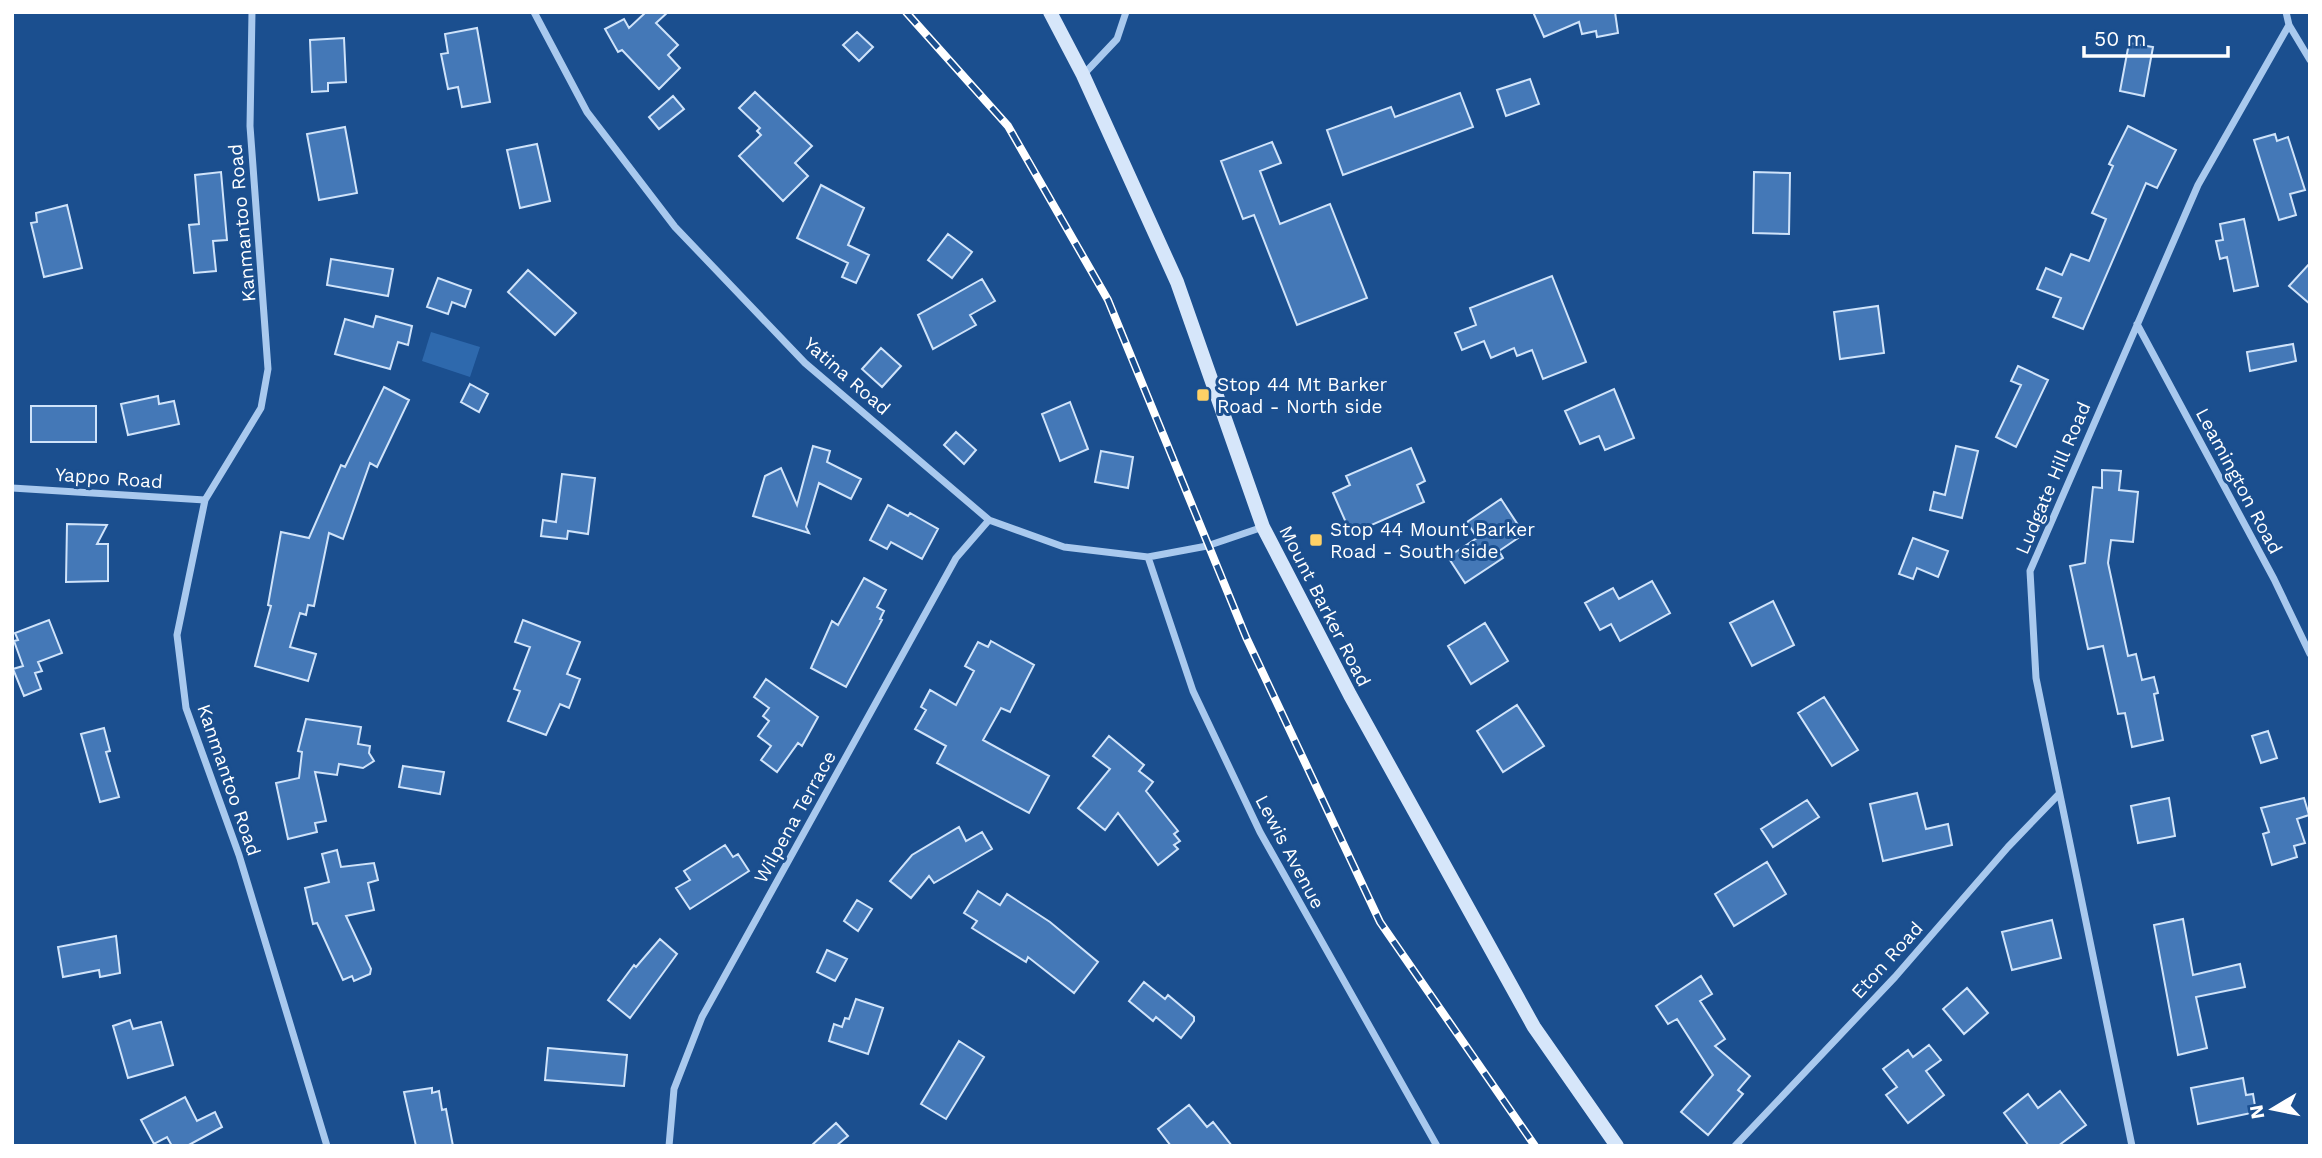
<svg xmlns="http://www.w3.org/2000/svg" width="2322" height="1158" font-family="'Work Sans',sans-serif">
<rect width="100%" height="100%" fill="#1b4f8f"/>
<path fill="#2e69ad" d="M431 332 480 347 470 377 422 361Z"/>
<path fill="#4478b7" stroke="#cfe3fa" stroke-width="2" d="M646 12H668L656 23 678 45 668 55 680 68 659 89 622 50 618 52 605 29 624 19 629 28Z
M1533 12H1615L1618 33 1597 37 1596 31 1582 34 1579 22 1544 37Z
M477 28 490 102 462 107 458 87 448 89 441 54 448 53 445 34Z
M857 32 873 47 859 61 843 45Z
M344 38 346 82 328 83V91L312 92 310 40Z
M2129 43 2153 47 2144 96 2120 91Z
M1530 79 1539 104 1506 116 1497 90Z
M755 92 812 146 795 163 808 176 783 201 739 156 761 135 757 131 760 128 739 108Z
M1460 93 1473 127 1343 175 1327 130 1391 107 1395 117Z
M673 96 684 109 659 129 649 117Z
M2128 126 2176 150 2157 188 2146 183 2083 329 2053 317 2061 298 2037 289 2046 268 2062 275 2071 254 2089 261 2106 219 2092 213 2113 166 2109 164Z
M345 127 357 193 319 200 307 134Z
M2275 134 2277 141 2288 137 2305 190 2290 194 2296 215 2279 220 2254 140Z
M1272 142 1281 163 1260 171 1280 224 1330 204 1367 298 1297 325 1254 215 1243 219 1221 161Z
M537 144 550 201 520 208 507 150Z
M221 172 227 240 213 241 216 271 194 273 189 225 199 224 195 175Z
M1754 172 1790 173 1789 234 1753 233Z
M821 185 864 208 848 245 869 255 856 283 842 277 848 263 797 238Z
M67 205 82 268 44 277 31 223 37 222 36 213Z
M2244 219 2258 286 2234 291 2227 257 2220 259 2216 241 2223 240 2220 224Z
M948 234 972 252 952 278 928 260Z
M331 259 393 269 388 296 327 285Z
M2310 263V304L2289 286Z
M528 270 576 313 555 335 508 292Z
M1552 276 1586 362 1543 379 1532 350 1517 356 1514 348 1491 358 1484 341 1462 350 1455 333 1476 325 1470 308Z
M438 278 471 290 465 307 452 302 448 314 427 307Z
M982 279 995 301 970 315 976 325 933 349 918 315Z
M1878 306 1884 353 1840 359 1834 312Z
M376 316 412 326 408 345 398 342 390 369 335 354 345 319 373 327Z
M2293 344 2296 361 2250 371 2247 352Z
M881 348 901 366 882 387 862 369Z
M2018 366 2048 380 2016 447 1996 437 2021 385 2011 381Z
M470 384 488 394 479 412 461 402Z
M384 387 409 400 377 467 370 463 343 539 329 533 314 606 308 605 306 615 300 613 290 647 316 654 308 681 255 666 271 606 268 605 281 532 309 538 341 465 345 467Z
M1614 389 1634 438 1605 450 1599 436 1580 444 1565 411Z
M158 396 159 404 174 401 179 424 128 435 121 404Z
M1070 402 1088 449 1060 461 1042 414Z
M31 406H96V442H31Z
M956 432 976 450 964 464 944 445Z
M813 446 830 451 827 462 861 479 851 499 819 483 806 527 809 533 753 516 765 476 781 468 797 505Z
M1956 446 1978 451 1962 518 1930 510 1934 492 1945 495Z
M1411 448 1425 481 1417 485 1424 502 1351 534 1333 493 1350 485 1346 476Z
M1101 451 1133 457 1128 488 1095 482Z
M2102 470 2121 471 2119 490 2138 492 2133 542 2111 540 2108 563 2128 656 2136 654 2142 680 2154 677 2158 693 2154 694 2163 740 2132 747 2125 713 2118 714 2103 646 2088 649 2070 566 2085 563 2093 487 2102 488Z
M562 474 595 478 588 534 568 531 567 539 541 536 543 520 556 522Z
M1501 499 1524 534 1499 551 1503 558 1465 583 1448 557 1477 538 1467 522Z
M888 505 908 516 910 513 938 529 922 559 891 542 887 549 870 540Z
M67 524 107 525 97 544H108V581L66 582Z
M1913 538 1948 551 1938 577 1917 568 1913 579 1899 574Z
M864 578 886 590 877 607 884 611 880 619 882 620 846 687 811 668 832 621 838 625Z
M1652 581 1670 613 1620 641 1611 624 1600 630 1585 603 1613 588 1619 599Z
M1773 601 1794 645 1752 666 1730 623Z
M49 620 62 653 38 662 42 671 35 673 41 689 24 696 13 669 23 666 14 641 18 640 15 633Z
M523 620 580 642 567 674 580 679 569 708 560 704 546 735 508 721 520 691 514 689 530 647 515 642Z
M1485 623 1508 661 1471 684 1448 646Z
M991 641 1034 665 1010 712 1001 708 983 740 1049 776 1029 813 937 763 946 746 915 729 926 710 921 707 930 690 956 705 974 671 965 666 978 642 988 647Z
M766 679 818 717 802 746 798 743 777 772 761 760 771 746 758 736 769 721 763 716 769 708 754 697Z
M1824 697 1858 750 1832 766 1798 713Z
M1517 705 1544 746 1503 772 1477 731Z
M306 719 361 727 358 744 370 746 369 753 374 761 363 768 339 764 337 775 315 772 326 821 315 823 317 832 288 839 276 783 299 778 302 752 298 751Z
M104 728 110 751 106 752 119 797 100 802 81 734Z
M2268 731 2277 758 2261 763 2252 736Z
M1109 736 1144 765 1139 771 1153 782 1146 791 1178 831 1174 834 1180 841 1174 845 1178 849 1158 865 1118 813 1105 830 1078 808 1110 769 1093 756Z
M403 766 444 772 440 794 399 787Z
M1917 793 1926 829 1948 824 1952 845 1883 861 1870 804Z
M2169 798 2175 836 2138 843 2131 806Z
M2304 798 2309 815 2297 819 2305 843 2294 846 2297 857 2272 865 2263 834 2269 832 2261 808Z
M1807 800 1819 817 1773 847 1761 829Z
M959 827 966 841 982 832 992 849 934 883 929 876 911 898 890 881 912 855Z
M725 845 733 857 738 854 749 871 690 909 676 888 690 880 684 871Z
M337 850 341 867 374 863 378 880 368 883 374 910 346 916 371 969 370 974 354 981 352 976 343 980 317 923 313 924 305 888 329 882 322 854Z
M1767 862 1786 894 1734 926 1715 894Z
M978 891 1000 905 1007 894 1050 922 1098 962 1074 993 1028 957 1026 962 972 928 977 921 964 913Z
M857 900 872 909 858 931 844 921Z
M2183 919 2193 975 2240 964 2245 987 2196 997 2207 1048 2178 1055 2154 925Z
M2052 920 2061 958 2012 970 2002 932Z
M116 936 120 973 100 977 99 970 63 977 58 947Z
M660 939 677 954 630 1018 608 1000 634 965 636 967Z
M827 950 847 959 835 981 817 972Z
M1701 976 1712 994 1700 1001 1725 1039 1715 1046 1750 1076 1738 1090 1743 1094 1708 1135 1681 1112 1713 1075 1677 1019 1668 1024 1656 1006Z
M1144 982 1165 999 1168 995 1194 1017V1021L1181 1038 1156 1017 1153 1021 1129 1001Z
M1967 988 1988 1013 1964 1034 1943 1009Z
M856 999 883 1008 868 1054 829 1041 834 1024 842 1027 845 1018 849 1019Z
M130 1020 133 1029 161 1022 173 1065 128 1078 113 1026Z
M959 1041 984 1057 946 1119 921 1104Z
M1929 1045 1941 1060 1926 1071 1944 1095 1908 1123 1886 1095 1897 1087 1883 1069 1908 1050 1913 1057Z
M548 1048 627 1055 624 1086 545 1080Z
M2243 1078 2246 1095 2253 1094 2256 1112 2198 1124 2191 1088Z
M432 1088V1093L439 1091 442 1110 446 1109 453 1146H416L404 1092Z
M2060 1091 2086 1125 2058 1146H2029L2004 1113 2028 1094 2038 1108Z
M185 1097 197 1121 215 1112 222 1127 187 1146H172L167 1137 154 1144 141 1120Z
M1189 1105 1207 1127 1213 1122 1232 1146H1171L1158 1129Z
M836 1123 848 1136 836 1146H811Z"/>
<g fill="none" stroke-linecap="round" stroke-linejoin="round">
<path stroke="#a9c9ee" stroke-width="7" d="M252 12 250 126 268 369 261 408 205 500 177 635 186 708 239 855 327 1146
M534 12 587 112 675 227 805 363 989 520 1064 547 1148 557 1207 546 1263 527
M2286 12 2289 25 2310 60
M1083 75 1117 39 1126 12
M2137 324 2274 579 2310 654
M12 488 205 500
M1148 557 1193 691 1260 832 1437 1146
M669 1146 674 1089 702 1017 956 558 989 520
M1735 1146 1895 977 2008 847 2059 794
M2132 1146 2036 678 2030 571 2198 185 2289 25"/>
<path stroke="#d6e6fa" stroke-width="14" d="M1050 12 1083 75 1177 282 1263 527 1350 695 1534 1027 1617 1146"/>
<g stroke="#fff" stroke-width="8">
<path id="rail" d="M906 12 1008 126 1108 300 1246 637 1380 922 1535 1146"/>
</g>
<use href="#rail" stroke="#1b4f8f" stroke-width="5" stroke-dasharray="16" stroke-linecap="butt"/>
</g>
<g fill="#ffd166" stroke="#1b4f8f" stroke-width="2.5">
<rect x="1196" y="388" width="14" height="14" rx="3.5"/>
<rect x="1309" y="533" width="14" height="14" rx="3.5"/>
</g>
<g text-anchor="middle" dominant-baseline="central" stroke-width="6" stroke-linejoin="round" paint-order="stroke">
<g font-size="19" fill="#fff" stroke="#1b4f8f">
<text transform="translate(242 223) rotate(-95)">Kanmantoo Road</text>
<text transform="translate(847 376) rotate(41)">Yatina Road</text>
<text transform="translate(109 478) rotate(4)">Yappo Road</text>
<text transform="translate(2053 478) rotate(-67)">Ludgate Hill Road</text>
<text transform="translate(2239 481) rotate(62)">Leamington Road</text>
<text transform="translate(1325 606) rotate(63)">Mount Barker Road</text>
<text transform="translate(229 780) rotate(71)">Kanmantoo Road</text>
<text transform="translate(795 817) rotate(-61)">Wilpena Terrace</text>
<text transform="translate(1290 852) rotate(62)">Lewis Avenue</text>
<text transform="translate(1887 960) rotate(-48)">Eton Road</text>
</g>
<g font-size="19" fill="#fff" stroke="#1b4f8f" text-anchor="start">
<text x="1217" y="384">Stop 44 Mt Barker<tspan x="1217" dy="22">Road - North side</tspan></text>
<text x="1330" y="529">Stop 44 Mount Barker<tspan x="1330" dy="22">Road - South side</tspan></text>
</g>
</g>
<rect width="2322" height="1158" fill="none" stroke="#ffffff" stroke-width="28"/>
<g transform="translate(2273 1109) rotate(260)" stroke="#1b4f8f" stroke-width="5" paint-order="stroke">
<path d="M0-5L12 26L0 18L-12 26Z" fill="#ffffff"/>
<text y="-10" font-size="19" font-weight="bold" text-anchor="middle" fill="#ffffff">N</text>
</g>
<path d="M2084 46v10h144v-10" fill="none" stroke="#ffffff" stroke-width="3.5"/>
<text x="2094" y="46" font-size="21" fill="#ffffff" stroke="#1b4f8f" stroke-width="5" paint-order="stroke">50 m</text>
</svg>
